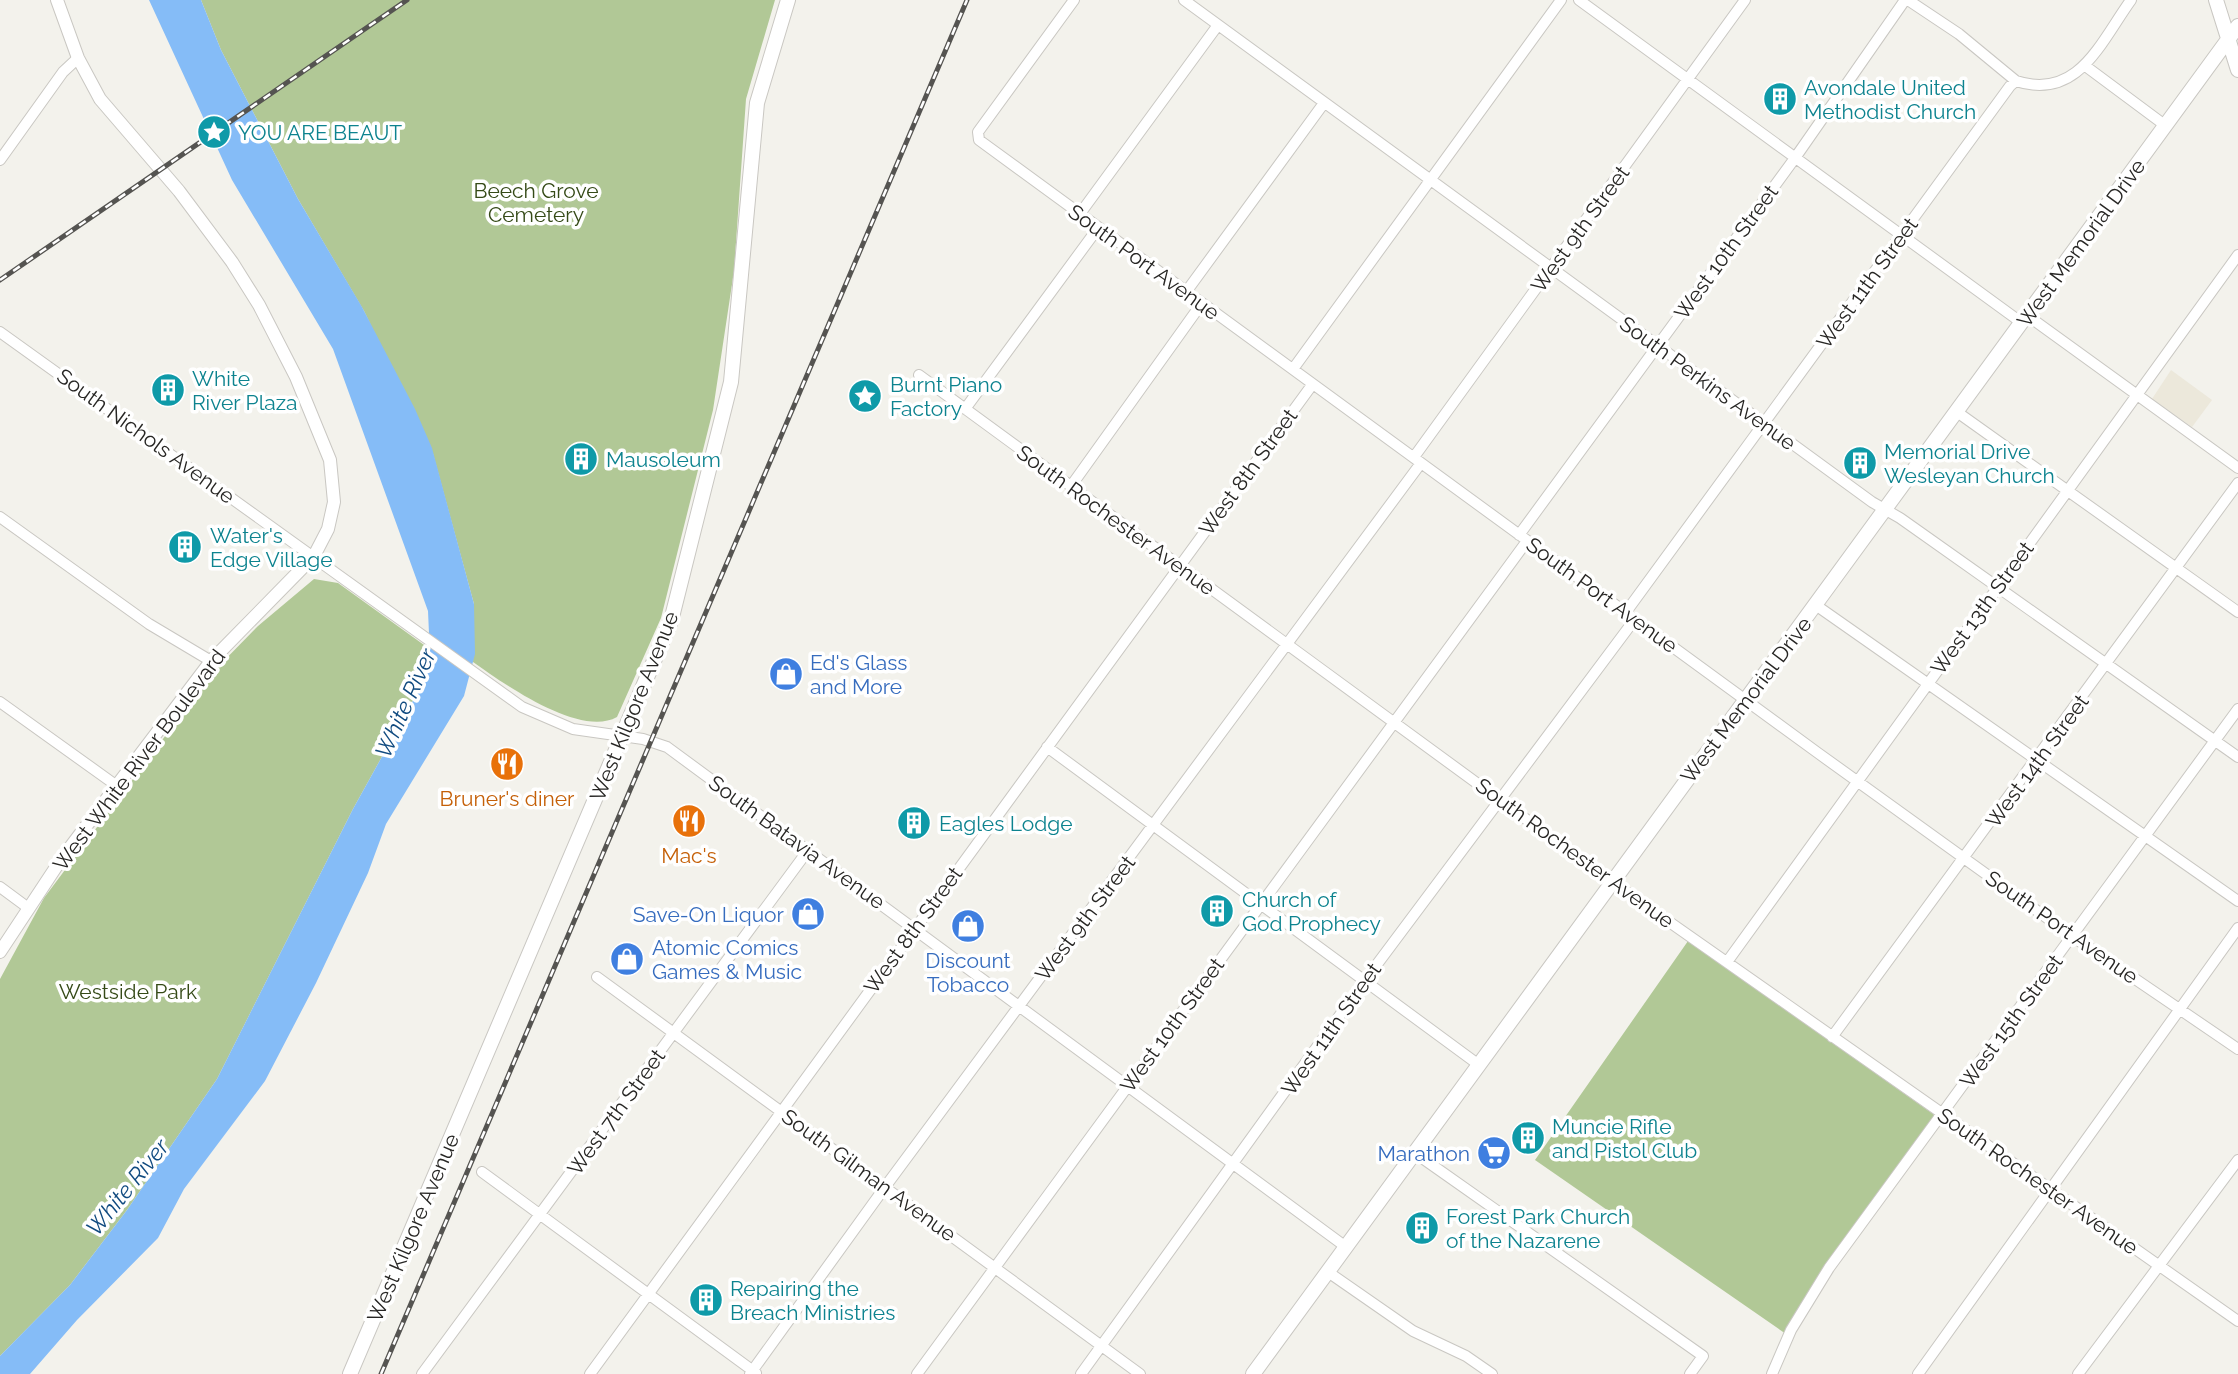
<svg xmlns="http://www.w3.org/2000/svg" width="2238" height="1374" font-family="Raleway,sans-serif">
<rect width="100%" height="100%" fill="#f3f2ec"/>
<path fill="#ece8db" d="M2171 370 2212 400 2192 427 2152 399Z"/>
<path fill="#b1c896" d="M201 0H775L746 99 734 271 713 410 661 618 617 717C580 738 504 684 473 662L474 604 433 454 364 311 298 199 221 50Z
M314 579 338 583 431 650 425 679 353 809 217 1079 127 1210 70 1285 0 1356V979L44 898 213 672 258 626Z
M1688 941 1936 1116 1831 1258 1786 1334 1535 1160Z"/>
<path fill="#85bcf7" d="M149 0H201L221 50 298 199 362 307 415 409 432 448 474 604 475 654 464 696 386 824 368 873 316 983 265 1081 184 1189 158 1238 77 1320 30 1374H0V1356L70 1285 127 1210 217 1079 353 809 425 679 430 656 428 611 333 349 232 180Z"/>
<g fill="none" stroke-linecap="round" stroke-linejoin="round">
<g stroke="#c9c7c2" stroke-width="12">
<path id="minor" d="M1074 0 978 132 979 140 1818 753 2072 936 2238 1049
M1184 0 1872 502 1900 518 2238 757
M1579 0 2022 323
M1908 0 1959 34 2016 81
M2084 65 2166 126
M0 160 63 72 78 58
M1079 215 1218 25
M1186 292 1324 103
M2028 316 2238 468
M0 332 522 707 573 729 643 739 667 747 1346 1247
M1293 369 1561 0
M919 375 1601 874 2238 1321
M965 409 1098 228
M1957 412 2238 612
M1414 457 1745 0
M1071 486 1202 303
M0 517 149 624 211 661
M1519 535 1795 158 1905 0
M1817 606 2238 901
M1626 612 2010 86 2016 81C2078 101 2100 43 2131 0
M0 702 117 786
M1047 747 1479 1065
M0 887 27 907
M1727 962 2238 255
M597 977 1140 1374
M1832 1037 2238 483
M1415 1153 1703 1356 1690 1374
M482 1172 756 1373
M1328 1272 1413 1331 1466 1356 1492 1374
M422 1374 809 849
M590 1374 1312 385
M750 1374 885 1187 1421 463
M917 1374 1527 541
M1081 1374 1366 979 1635 619
M1772 1374 1791 1330 1829 1268 2238 709
M1918 1374 2238 928
M2078 1374 2238 1160"/>
</g>
<g stroke="#c9c7c2" stroke-width="14">
<path id="tertiary" d="M0 952 62 858 211 661 314 556 328 529 334 502 330 460 296 377 259 305 232 262 179 191 100 99 78 58 57 0"/>
</g>
<g stroke="#c9c7c2" stroke-width="16">
<path id="secondary" d="M2216 0 2238 70
M350 1374 671 621 731 382 757 103 788 0
M1253 1374 2238 26"/>
</g>
<use href="#minor" stroke="#fff" stroke-width="10"/>
<use href="#tertiary" stroke="#fff" stroke-width="12"/>
<use href="#secondary" stroke="#fff" stroke-width="14"/>
<g stroke="#555451" stroke-width="5">
<path id="rail" d="M0 280 407 0
M381 1374 967 0"/>
</g>
<use href="#rail" stroke="#fff" stroke-width="2.5" stroke-dasharray="8" stroke-linecap="butt"/>
</g>
<defs>
<g id="building-disc" transform="scale(1.75)"><circle r="9.5" fill="#0f9aa8" stroke="#fff"/><path d="M-4-6H4V6H1V3H-1V6H-4ZM-2.5-4.3h1.7v1.8h-1.7ZM.8-4.3h1.7v1.8H.8ZM-2.5-1h1.7V.8h-1.7ZM.8-1h1.7V.8H.8Z" fill="#fff"/></g>
<g id="sight-disc" transform="scale(1.75)"><circle r="9.5" fill="#0f9aa8" stroke="#fff"/><path d="M0-6L1.8-2.2L6-1.7L2.9 1.2L3.7 5.4L0 3.3L-3.7 5.4L-2.9 1.2L-6-1.7L-1.8-2.2Z" fill="#fff"/></g>
<g id="shop-disc" transform="scale(1.75)"><circle r="9.5" fill="#3f7fe0" stroke="#fff"/><path d="M-5-2.5h2.3a2.7 3.5 0 0 1 5.4 0H5L5.5 6h-11ZM-1.5-2.5h3a1.5 2.3 0 0 0-3 0Z" fill="#fff"/></g>
<g id="restaurant-disc" transform="scale(1.75)"><circle r="9.5" fill="#e8710a" stroke="#fff"/><path d="M-5-6h1v4h1v-4h1v4h1v-4h1v5L-1.5 .5V6h-2V.5L-5-1ZM5-6V6H3V1.5H1.5Q1.5-4 5-6Z" fill="#fff"/></g>
<g id="supermarket-disc" transform="scale(1.75)"><circle r="9.5" fill="#3f7fe0" stroke="#fff"/><path d="M-6-5.5h2.5l.6 2H6L4.5 2H-2.5L-4.4-4H-6ZM-1.5 3.2a1.3 1.3 0 1 0 .1 0ZM3 3.2a1.3 1.3 0 1 0 .1 0Z" fill="#fff"/></g>
</defs>
<g fill-rule="evenodd">
<use href="#building-disc" x="1780" y="99"/>
<use href="#sight-disc" x="214" y="132"/>
<use href="#building-disc" x="168" y="390"/>
<use href="#sight-disc" x="865" y="396"/>
<use href="#building-disc" x="581" y="459"/>
<use href="#building-disc" x="1860" y="463"/>
<use href="#building-disc" x="185" y="547"/>
<use href="#shop-disc" x="786" y="674"/>
<use href="#restaurant-disc" x="507" y="764"/>
<use href="#restaurant-disc" x="689" y="821"/>
<use href="#building-disc" x="914" y="823"/>
<use href="#building-disc" x="1217" y="911"/>
<use href="#shop-disc" x="808" y="914"/>
<use href="#shop-disc" x="968" y="926"/>
<use href="#shop-disc" x="627" y="959"/>
<use href="#building-disc" x="1528" y="1138"/>
<use href="#supermarket-disc" x="1494" y="1153"/>
<use href="#building-disc" x="1422" y="1228"/>
<use href="#building-disc" x="706" y="1300"/>
</g>
<g text-anchor="middle" dominant-baseline="central" stroke-width="7" stroke-linejoin="round" paint-order="stroke">
<g font-size="21" fill="#0d838f" stroke="#fff" text-anchor="start">
<text x="1804" y="87">Avondale United<tspan x="1804" dy="24">Methodist Church</tspan></text>
<text x="238" y="132">YOU ARE BEAUT</text>
<text x="192" y="378">White<tspan x="192" dy="24">River Plaza</tspan></text>
<text x="890" y="384">Burnt Piano<tspan x="890" dy="24">Factory</tspan></text>
<text x="1884" y="451">Memorial Drive<tspan x="1884" dy="24">Wesleyan Church</tspan></text>
<text x="606" y="459">Mausoleum</text>
<text x="210" y="535">Water's<tspan x="210" dy="24">Edge Village</tspan></text>
<text x="939" y="823">Eagles Lodge</text>
<text x="1242" y="899">Church of<tspan x="1242" dy="24">God Prophecy</tspan></text>
<text x="1552" y="1126">Muncie Rifle<tspan x="1552" dy="24">and Pistol Club</tspan></text>
<text x="1446" y="1216">Forest Park Church<tspan x="1446" dy="24">of the Nazarene</tspan></text>
<text x="730" y="1288">Repairing the<tspan x="730" dy="24">Breach Ministries</tspan></text>
</g>
<g font-size="21" fill="#354a17" stroke="#fff">
<text x="536" y="190">Beech Grove<tspan x="536" dy="24">Cemetery</tspan></text>
<text x="128" y="991">Westside Park</text>
</g>
<g font-size="21" fill="#272624" stroke="#fff">
<text transform="translate(1580 229) rotate(-54)">West 9th Street</text>
<text transform="translate(2081 243) rotate(-54)">West Memorial Drive</text>
<text transform="translate(1726 252) rotate(-54)">West 10th Street</text>
<text transform="translate(1144 262) rotate(36)">South Port Avenue</text>
<text transform="translate(1867 283) rotate(-54)">West 11th Street</text>
<text transform="translate(1708 383) rotate(36)">South Perkins Avenue</text>
<text transform="translate(146 436) rotate(36)">South Nichols Avenue</text>
<text transform="translate(1248 472) rotate(-54)">West 8th Street</text>
<text transform="translate(1116 520) rotate(36)">South Rochester Avenue</text>
<text transform="translate(1602 595) rotate(36)">South Port Avenue</text>
<text transform="translate(1982 608) rotate(-54)">West 13th Street</text>
<text transform="translate(1746 700) rotate(-53)">West Memorial Drive</text>
<text transform="translate(634 706) rotate(-68)">West Kilgore Avenue</text>
<text transform="translate(139 760) rotate(-53)">West White River Boulevard</text>
<text transform="translate(2037 761) rotate(-54)">West 14th Street</text>
<text transform="translate(797 842) rotate(36)">South Batavia Avenue</text>
<text transform="translate(1575 853) rotate(36)">South Rochester Avenue</text>
<text transform="translate(1085 918) rotate(-53)">West 9th Street</text>
<text transform="translate(2062 927) rotate(35)">South Port Avenue</text>
<text transform="translate(913 930) rotate(-54)">West 8th Street</text>
<text transform="translate(2011 1021) rotate(-54)">West 15th Street</text>
<text transform="translate(1172 1025) rotate(-54)">West 10th Street</text>
<text transform="translate(1331 1029) rotate(-55)">West 11th Street</text>
<text transform="translate(616 1112) rotate(-54)">West 7th Street</text>
<text transform="translate(869 1175) rotate(36)">South Gilman Avenue</text>
<text transform="translate(2038 1181) rotate(35)">South Rochester Avenue</text>
<text transform="translate(413 1228) rotate(-67)">West Kilgore Avenue</text>
</g>
<g font-size="21" fill="#366cbe" stroke="#fff" text-anchor="start">
<text x="810" y="662">Ed's Glass<tspan x="810" dy="24">and More</tspan></text>
<text x="784" y="914" text-anchor="end">Save-On Liquor</text>
<text x="652" y="947">Atomic Comics<tspan x="652" dy="24">Games &amp; Music</tspan></text>
<text x="968" y="960" text-anchor="middle">Discount<tspan x="968" dy="24">Tobacco</tspan></text>
<text x="1470" y="1153" text-anchor="end">Marathon</text>
</g>
<g font-size="21" fill="#c56008" stroke="#fff">
<text x="507" y="798">Bruner's diner</text>
<text x="689" y="855">Mac's</text>
</g>
<g font-size="23" font-style="italic" fill="#114b80" stroke="#fff">
<text transform="translate(405 703) rotate(-66)">White River</text>
<text transform="translate(127 1187) rotate(-51)">White River</text>
</g>
</g>
</svg>
